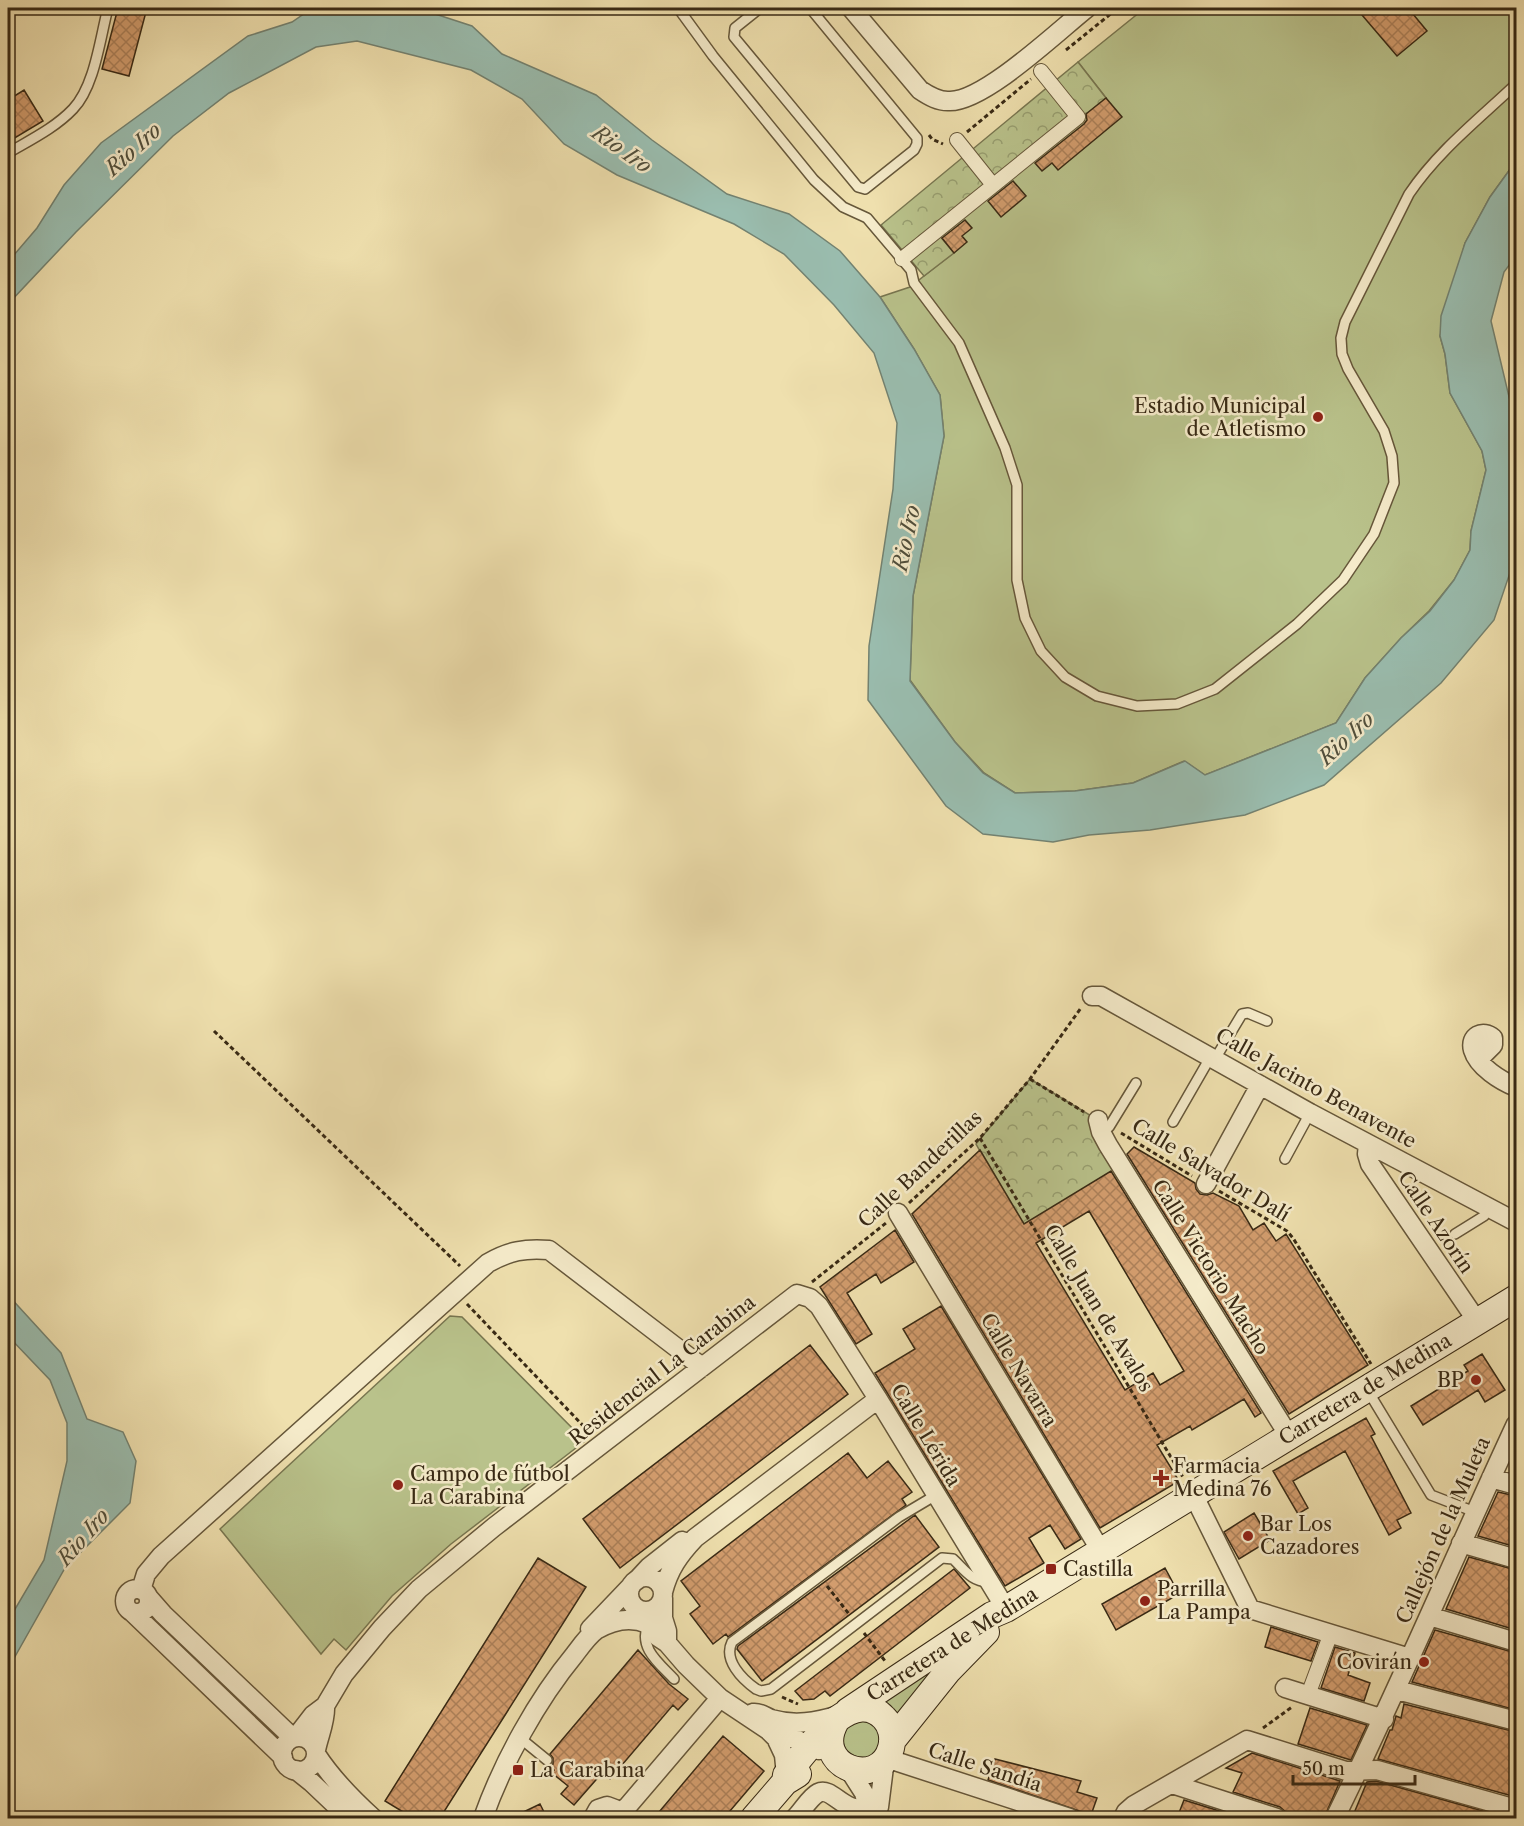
<svg xmlns="http://www.w3.org/2000/svg" width="1524" height="1826" font-family="'Libre Caslon Text',serif">
<defs>
<pattern id="park-crowns" width="20" height="18" patternUnits="userSpaceOnUse" patternTransform="scale(1.5)"><rect width="20" height="18" fill="#b9c28b"/><path d="M2 6a3 3 0 1 1 6 0M12 15a3 3 0 1 1 6 0" fill="none" stroke="#979e70"/></pattern>
<pattern id="building-cross-hatch" width="8" height="8" patternUnits="userSpaceOnUse" patternTransform="scale(1.5)"><rect width="8" height="8" fill="#d39d6e"/><path d="M0 0l8 8M0 8l8-8" fill="none" stroke="#ac8059"/></pattern>
</defs>
<rect width="100%" height="100%" fill="#efe0ae"/>
<filter id="stains"><feTurbulence type="fractalNoise" baseFrequency=".00333" numOctaves="4"/><feColorMatrix values="0 0 0 0 .2 0 0 0 0 .09 0 0 0 0 .02 0 0 0 .5 -.17"/></filter>
<radialGradient id="worn" r=".72"><stop offset=".6" stop-color="#630" stop-opacity="0"/><stop offset="1" stop-color="#630" stop-opacity=".3"/></radialGradient>
<path fill="#b9c28b" stroke="#787650" stroke-width="1.5" d="M1145 8H1516V161L1490 197 1465 243 1440 336 1445 354 1450 393 1482 451 1486 470 1471 531 1470 550 1454 580 1429 611 1401 638 1365 678 1336 723 1205 775 1184 761 1133 783 1075 791 1015 793 984 773 955 742 910 680 913 596 944 436 940 395 914 349 880 297 910 287 953 253 940 235 1106 98 1078 62Z
M450 1316 462 1317 585 1441 451 1544 392 1596 346 1650 334 1639 321 1654 220 1529Z
M942 1662 896 1718 880 1705Z
M857 1719 876 1725C888 1751 868 1768 844 1750L842 1731Z"/>
<path fill="url(#park-crowns)" stroke="#787650" stroke-width="1.5" d="M1078 62 1106 98 940 236 954 253 924 276 881 225Z
M1030 1079 1098 1120 1129 1178 1038 1235 1024 1229 976 1144Z"/>
<path fill="#9abdaf" stroke="#738271" stroke-width="1.5" d="M311 9 362 13 423 10 472 26 502 54 596 95 652 140 727 194 789 214 840 251 880 297 914 349 940 395 944 436 913 596 910 681 955 742 983 773 1015 793 1075 791 1133 783 1185 761 1205 775 1336 723 1365 678 1401 638 1430 611 1454 580 1470 550 1471 531 1486 470 1482 451 1450 393 1445 354 1440 336 1441 316 1465 243 1490 197 1516 161V256L1504 272 1491 321 1516 426V555L1494 620 1441 683 1324 785 1245 815 1150 830 1089 835 1053 842 983 834 946 806 868 700 869 646 893 489 897 423 874 353 834 305 784 254 734 224 617 175 564 144 522 99 471 70 357 41 316 47 229 93 173 136 76 232 8 304V262L37 228 64 185 101 143 248 36 292 22Z
M8 1295 61 1353 87 1419 123 1432 136 1461 130 1503 65 1568 8 1669V1621L44 1560 67 1461V1423L50 1380 8 1336Z"/>
<path fill="url(#building-cross-hatch)" stroke="#382914" stroke-width="1.5" fill-rule="evenodd" d="M118 8H147L129 76 102 69Z
M1356 8H1408L1427 31 1397 56Z
M24 90 43 121 8 142V100Z
M1106 98 1122 117 1058 170 1052 163 1042 171 1035 163 1084 124 1087 120 1086 114Z
M1013 181 1026 196 1001 217 988 201Z
M965 220 972 228 962 236 967 242 954 253 942 238Z
M1134 1147 1195 1183 1196 1189 1200 1194 1207 1195 1213 1193 1239 1206 1253 1230 1264 1223 1276 1241 1286 1234 1368 1365 1289 1414 1127 1154Z
M980 1150 1024 1224 1111 1171 1261 1413 1255 1417 1244 1399 1192 1430 1190 1426 1157 1445 1179 1481 1100 1528 912 1214ZM1089 1211 1184 1371 1160 1385 1153 1373 1125 1390 1036 1243Z
M895 1230 914 1262 881 1283 876 1274 847 1293 872 1334 856 1344 820 1287Z
M941 1306 1081 1539 1065 1549 1050 1525 1029 1538 1044 1563 1005 1586 875 1373 915 1349 903 1329Z
M810 1345 848 1394 620 1568 583 1519Z
M1482 1354 1505 1390 1485 1402 1478 1390 1423 1425 1411 1406 1468 1371 1464 1365Z
M1366 1418 1375 1434 1371 1436 1411 1513 1397 1520 1401 1528 1389 1535 1345 1451 1293 1481 1308 1508 1298 1514 1273 1471Z
M848 1453 867 1478 888 1461 912 1492 902 1499 906 1505 728 1637 726 1634 713 1644 690 1614 700 1606 681 1581Z
M1498 1492 1516 1496V1547L1478 1536Z
M1254 1513 1270 1540 1239 1559 1224 1532Z
M915 1515 939 1547 762 1681 737 1649 738 1646Z
M1469 1557 1516 1570V1630L1446 1609Z
M538 1558 586 1587 440 1818H413L385 1801Z
M1165 1568 1179 1594 1116 1630 1102 1604Z
M954 1569 970 1588 830 1696 825 1691 814 1699 803 1700 795 1691Z
M1271 1627 1318 1642 1311 1661 1265 1647Z
M1435 1630 1516 1653V1710L1412 1682Z
M1335 1647 1355 1653 1348 1675 1370 1683 1364 1701 1321 1688Z
M638 1650 669 1684 688 1699 678 1710 673 1705 610 1779 602 1773 574 1805 561 1794 568 1786 552 1773 554 1770 550 1766 553 1764V1758L550 1754Z
M1404 1704 1516 1732V1797L1378 1759 1390 1730H1392L1396 1716 1401 1718Z
M1310 1708 1367 1725 1351 1760 1298 1744Z
M723 1736 764 1771 724 1818H654Z
M1252 1753 1340 1781 1324 1818H1304L1287 1813 1280 1807 1233 1792 1242 1773 1226 1768Z
M995 1759 1081 1781 1077 1792 1097 1798 1091 1815 988 1780Z
M1376 1781 1508 1818H1352L1367 1782Z
M1184 1800 1242 1818H1177Z
M540 1804 547 1818H511Z"/>
<g fill="none" stroke-linecap="round" stroke-linejoin="round">
<g stroke="#66573a" stroke-width="12">
<path id="service" d="M678 8 713 56 814 180 843 207 867 218 911 270 914 283 959 343 1005 448 1017 485V580L1025 618 1041 651 1065 677 1097 696 1137 706 1177 704 1215 689 1297 624 1343 580 1374 534 1394 483 1392 456 1384 431 1348 369 1342 354 1341 338 1345 322 1409 194C1438 151 1479 119 1516 84
M760 8 735 28 734 37 858 187 865 189 914 150 917 144V138L810 8
M8 153C30 140 55 128 73 109 95 86 100 38 108 8
M1215 1059 1242 1014 1248 1013 1267 1021
M1173 1122 1211 1056
M1109 1127 1136 1083
M1285 1159 1310 1113
M1455 1234 1484 1216 1488 1208
M1368 1391 1431 1495 1475 1512
M936 1495 899 1517 732 1642C723 1660 742 1679 756 1689L761 1691 771 1689 942 1558 953 1559C965 1570 971 1581 988 1582
M648 1624C638 1648 659 1663 674 1679
M520 1738 547 1760"/>
</g>
<g stroke="#66573a" stroke-width="16">
<path id="pedestrian" d="M957 140 993 185
M902 259 1078 117 1041 71
M1308 1695 1331 1633"/>
</g>
<g stroke="#66573a" stroke-width="21">
<path id="minor" d="M851 8 920 90C929 96 939 102 950 101 985 101 1058 31 1087 8
M1092 996H1101L1310 1113 1516 1222
M1479 1059 1493 1045V1038C1483 1029 1469 1036 1473 1050 1478 1067 1501 1081 1516 1087
M1098 1120 1101 1132 1108 1145 1289 1436
M1368 1144 1367 1154 1370 1164 1477 1321
M1206 1184 1260 1085
M898 1213 1101 1551
M1491 1478 1516 1485
M1193 1494 1250 1609 1410 1658
M1461 1543 1516 1559
M629 1594a17 17 0 1 1 34 0a17 17 0 1 1-34 0Z
M636 1581 649 1567 682 1541
M125 1601a12 12 0 1 1 24 0a12 12 0 1 1-24 0Z
M141 1590 146 1574 161 1556 488 1263C509 1251 525 1248 549 1250L702 1367
M663 1592C669 1569 679 1555 695 1538L878 1399
M149 1598 163 1614 293 1738
M663 1598V1618L667 1631V1643
M132 1612 283 1757
M642 1614 658 1637 667 1643 686 1665 720 1698 768 1730 776 1738 784 1755 786 1775
M1429 1616 1516 1642
M590 1629 632 1585
M1285 1688 1384 1719
M1397 1690 1516 1721
M325 1706 344 1674 382 1628 419 1589 494 1527 797 1294 810 1298 819 1306 878 1399 1006 1609
M753 1713C760 1712 764 1716 771 1719 795 1726 816 1722 839 1715
M768 1730 780 1732 819 1750
M296 1737 313 1715 325 1706C326 1721 319 1735 316 1750
M282 1754a17 17 0 1 1 34 0a17 17 0 1 1-34 0Z
M316 1754C332 1779 351 1798 373 1818
M887 1756 898 1762 1070 1818
M848 1768 864 1793 871 1818
M296 1770 311 1782 349 1818
M1172 1784 1277 1818
M618 1813 627 1807 720 1698
M483 1818C503 1762 537 1700 575 1654 581 1646 588 1636 596 1630 613 1620 630 1616 648 1624
M593 1818 598 1809 607 1806 615 1809 619 1818
M795 1818C802 1811 810 1797 818 1793 832 1786 843 1813 867 1809
M874 1818 879 1807 885 1759
M1123 1818 1126 1812 1134 1805 1247 1740 1346 1771 1377 1770 1516 1809
M1335 1818C1399 1688 1455 1555 1516 1424"/>
</g>
<g stroke="#382914" stroke-width="28">
<path id="secondary" d="M848 1711 992 1615 1006 1609 1516 1298
M892 1741 948 1671 986 1632
M785 1782 786 1775C805 1753 851 1683 884 1718 891 1725 894 1737 891 1748 879 1791 810 1767 836 1721
M754 1818 785 1782 798 1774"/>
</g>
<path stroke="#382914" stroke-width="3" stroke-dasharray="4.5 3" stroke-linecap="butt" d="M1066 50 1118 8
M967 132 1031 79
M929 135 932 139 943 144
M214 1031 460 1266
M1030 1079 1084 1112
M1121 1133 1192 1176
M980 1138 1184 1479
M1219 1191 1287 1231 1293 1238 1371 1364
M909 1203 980 1138 1030 1079 1081 1008
M812 1282 886 1223
M467 1304 591 1434
M827 1586 849 1614
M864 1633 885 1661
M782 1697 798 1704
M1263 1728 1292 1707"/>
<use href="#service" stroke="#f5ebca" stroke-width="9"/>
<use href="#pedestrian" stroke="#f5ebca" stroke-width="14"/>
<use href="#minor" stroke="#f5ebca" stroke-width="18"/>
<use href="#secondary" stroke="#f5ebca" stroke-width="26"/>
</g>
<g fill="#8f2418" stroke="#f5ebca" stroke-width="2">
<circle cx="1318" cy="417" r="6"/>
<circle cx="1476" cy="1380" r="6"/>
<path d="M1158 1469h6v6h6v6h-6v6h-6v-6h-6v-6h6z"/>
<circle cx="398" cy="1485" r="6"/>
<circle cx="1248" cy="1536" r="6"/>
<rect x="1045" y="1563" width="12" height="12" rx="3"/>
<circle cx="1145" cy="1601" r="6"/>
<circle cx="1424" cy="1662" r="6"/>
<rect x="512" y="1764" width="12" height="12" rx="3"/>
</g>
<g text-anchor="middle" dominant-baseline="central" stroke-width="5" stroke-linejoin="round" paint-order="stroke">
<g font-size="20" fill="#382914" stroke="#f5ebca" text-anchor="start">
<text x="1306" y="406" text-anchor="end">Estadio Municipal<tspan x="1306" dy="23">de Atletismo</tspan></text>
<text x="1464" y="1380" text-anchor="end">BP</text>
<text x="1173" y="1466">Farmacia<tspan x="1173" dy="23">Medina 76</tspan></text>
<text x="410" y="1474">Campo de fútbol<tspan x="410" dy="23">La Carabina</tspan></text>
<text x="1260" y="1524">Bar Los<tspan x="1260" dy="23">Cazadores</tspan></text>
<text x="1063" y="1569">Castilla</text>
<text x="1157" y="1589">Parrilla<tspan x="1157" dy="23">La Pampa</tspan></text>
<text x="1412" y="1662" text-anchor="end">Covirán</text>
<text x="530" y="1770">La Carabina</text>
</g>
<g font-size="20" fill="#382914" stroke="#f5ebca">
<text transform="translate(1316 1088) rotate(29)">Calle Jacinto Benavente</text>
<text transform="translate(920 1169) rotate(-43)">Calle Banderillas</text>
<text transform="translate(1211 1170) rotate(31)">Calle Salvador Dalí</text>
<text transform="translate(1436 1222) rotate(56)">Calle Azorín</text>
<text transform="translate(1211 1267) rotate(58)">Calle Victorio Macho</text>
<text transform="translate(1099 1308) rotate(59)">Calle Juan de Avalos</text>
<text transform="translate(662 1370) rotate(-38)">Residencial La Carabina</text>
<text transform="translate(1019 1370) rotate(59)">Calle Navarra</text>
<text transform="translate(1365 1389) rotate(-31)">Carretera de Medina</text>
<text transform="translate(926 1435) rotate(59)">Calle Lérida</text>
<text transform="translate(1443 1530) rotate(-66)">Callejón de la Muleta</text>
<text transform="translate(952 1644) rotate(-32)">Carretera de Medina</text>
<text transform="translate(985 1767) rotate(18)">Calle Sandía</text>
</g>
<g font-size="21" font-style="italic" fill="#504e3b" stroke="#f5ebca">
<text transform="translate(133 149) rotate(-42)">Rio Iro</text>
<text transform="translate(622 149) rotate(35)">Rio Iro</text>
<text transform="translate(906 538) rotate(-78)">Rio Iro</text>
<text transform="translate(1346 738) rotate(-43)">Rio Iro</text>
<text transform="translate(83 1537) rotate(-49)">Rio Iro</text>
</g>
</g>
<rect width="1524" height="1826" fill="none" stroke="#efe0ae" stroke-width="30"/>
<rect x="9" y="9" width="1506" height="1808" fill="none" stroke="#382914" stroke-width="3"/>
<rect x="15" y="15" width="1494" height="1796" fill="none" stroke="#382914" stroke-width="1.5"/>
<path d="M1293 1775v9h122v-9" fill="none" stroke="#382914" stroke-width="3"/>
<text x="1302" y="1775" font-size="18" fill="#382914" stroke="#f5ebca" stroke-width="4.5" paint-order="stroke">50 m</text>
<rect width="100%" height="100%" filter="url(#stains)"/>
<rect width="100%" height="100%" fill="url(#worn)"/>
</svg>
